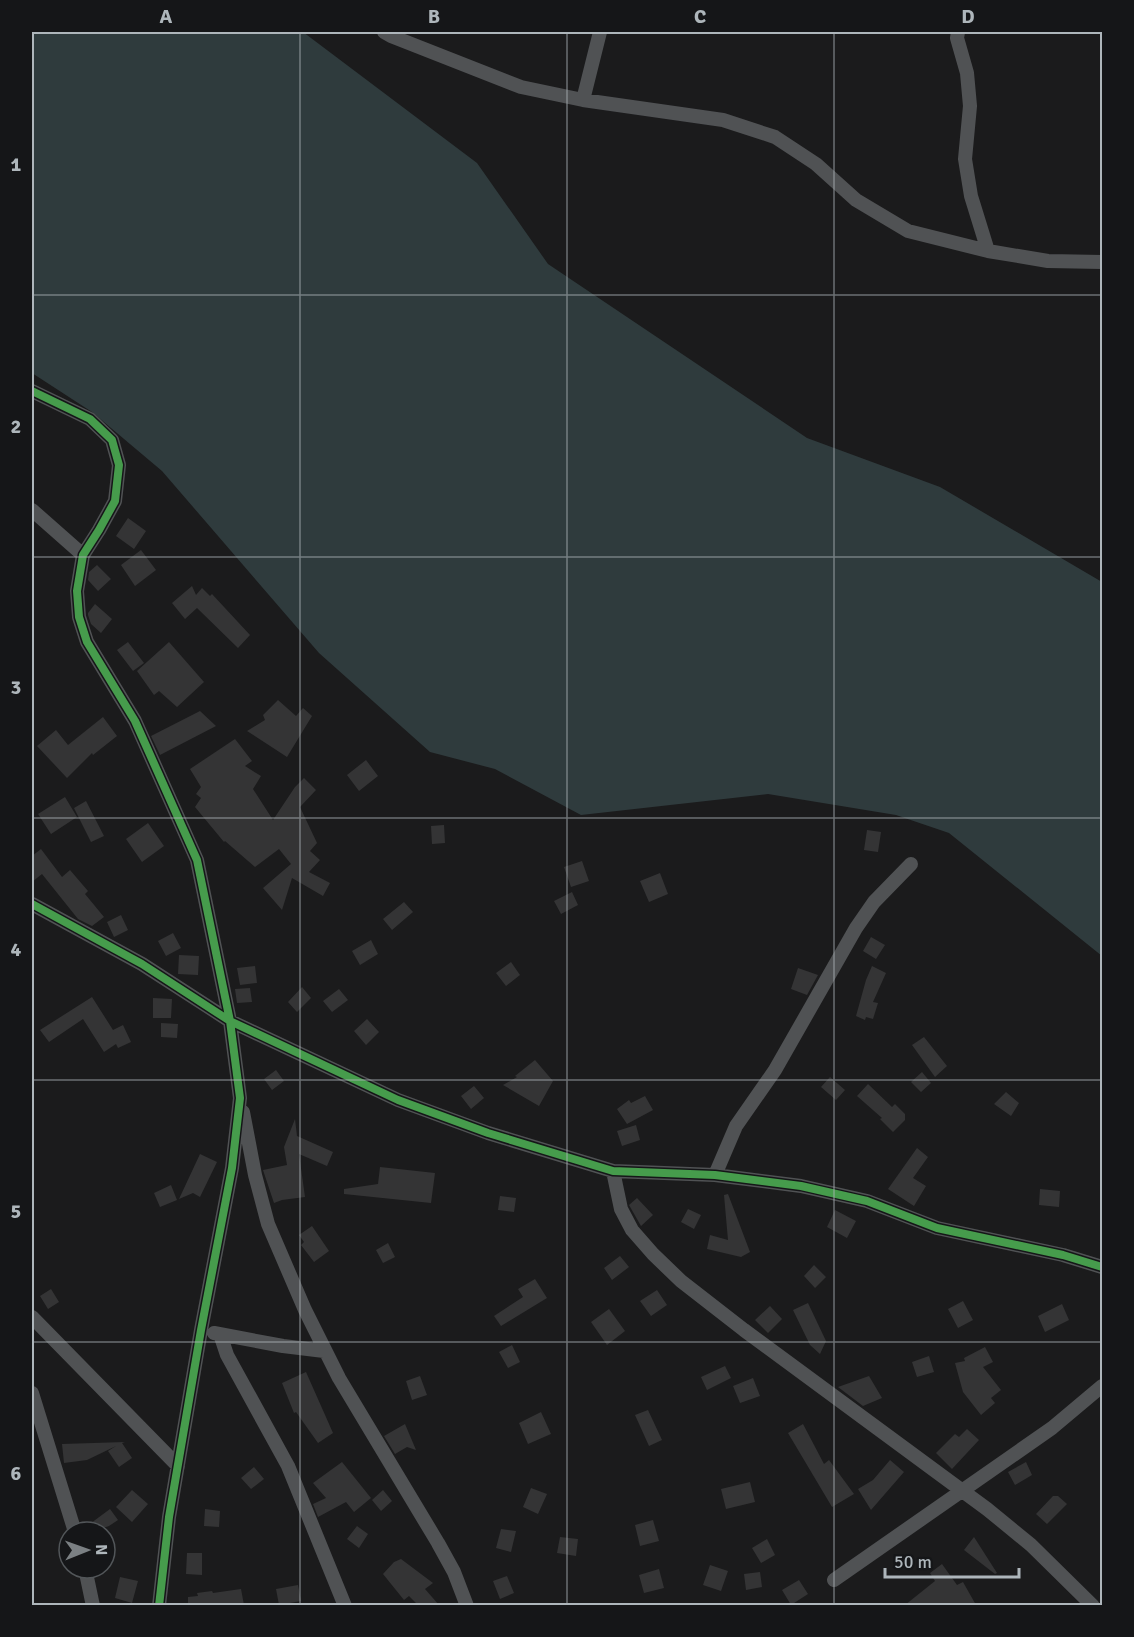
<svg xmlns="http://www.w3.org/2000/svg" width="1134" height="1637" font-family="Signika,sans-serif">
<rect width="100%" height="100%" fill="#1b1b1c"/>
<path fill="#2f3b3d" d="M32 32H303L477 163 548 264 807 438 940 487 1102 582V956L949 833 896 815 768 794 581 815 495 769 430 752 319 653 162 471 92 412 32 373Z"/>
<path fill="#343435" d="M128 518 146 531 134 549 116 536Z
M141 550 156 570 135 586 121 565Z
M97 565 111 579 98 591 88 580 89 572Z
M192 586 196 595 202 588 210 596 212 594 250 635 238 648 197 608 185 619 172 603Z
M95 604 112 619 101 633 91 624 88 615V613Z
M128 642 144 663 133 671 117 650Z
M169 642 204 682 177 707 159 691 154 695 137 671Z
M278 700 296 716 303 708 312 716 287 757 247 731 265 720 263 715Z
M200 711 216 726 160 755 151 736Z
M103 717 117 736 93 755 92 753 67 778 37 746 56 730 68 745Z
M235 739 252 761 245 766 261 776 253 789 273 820 295 787 304 778 316 790 300 807 317 843 310 851 320 860 309 872 330 883 323 896 292 878 282 910 263 888 291 864 279 849 255 867 225 841 224 842 195 807 201 798 196 794 201 787 190 769Z
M366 760 378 776 359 791 347 775Z
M65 797 77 817 51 834 38 814Z
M86 801 104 836 91 842 74 808Z
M148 823 164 846 142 862 126 839Z
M444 825 445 843 432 844 431 826Z
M867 830 881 832 878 852 864 850Z
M41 849 62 877 70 870 88 891 85 894 104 917 92 926 78 919 42 874 32 882V856Z
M582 861 589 881 571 887 564 867Z
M660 873 668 894 649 902 640 881Z
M572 892 578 905 561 914 554 901Z
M404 902 413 912 392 930 383 919Z
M121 915 128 930 114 937 107 922Z
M173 933 181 948 166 956 158 941Z
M871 937 885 945 876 959 863 951Z
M371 940 378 954 360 965 352 951Z
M179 955 199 956 198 975 178 974Z
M511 962 520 975 506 986 496 973Z
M255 966 257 983 240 985 237 968Z
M872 966 886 973 873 1002 878 1003 873 1019 866 1017 865 1020 856 1016 866 980Z
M798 968 818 975 807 995 791 989Z
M302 987 311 998 297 1012 288 1002Z
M250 988 252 1002 237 1003 235 989Z
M339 989 348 1000 332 1012 323 1001Z
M92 997 113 1030 123 1025 131 1042 118 1048 116 1044 104 1052 83 1019 49 1042 40 1030Z
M153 998 172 999 171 1018H153Z
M367 1019 379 1032 366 1045 354 1031Z
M161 1023 178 1024 177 1038 161 1037Z
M924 1037 947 1066 935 1077 912 1045Z
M535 1060 553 1081 539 1106 503 1085 517 1077 515 1076Z
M276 1070 284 1081 272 1090 264 1079Z
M922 1072 931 1083 921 1092 911 1082Z
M830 1077 845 1090 836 1100 821 1087Z
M868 1084 892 1107 895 1104 905 1114V1120L893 1132 880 1119 882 1118 857 1096Z
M474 1086 484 1098 471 1109 461 1096Z
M1006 1092 1019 1103 1011 1116 994 1104Z
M645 1096 653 1110 627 1124 617 1109 629 1100 631 1103Z
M295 1119 297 1136 333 1152 327 1166 299 1154 305 1197 282 1200 274 1203 263 1170 287 1165 284 1147Z
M636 1125 640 1140 622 1146 617 1131Z
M917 1148 928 1157 913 1178 926 1186 914 1206 888 1189Z
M200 1154 217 1162 200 1197 193 1193 179 1199Z
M380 1167 435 1173 431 1203 344 1194V1189L378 1184Z
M171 1185 177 1200 160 1207 154 1193Z
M1040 1189 1060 1191 1059 1207 1039 1205Z
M728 1194 750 1252 741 1257 707 1249 710 1235 728 1240 724 1195Z
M500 1196 516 1198 514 1212 498 1210Z
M637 1198 653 1215 641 1226 629 1205Z
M688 1209 701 1215 694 1229 681 1222Z
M835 1210 856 1221 847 1238 827 1227Z
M312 1226 329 1251 314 1262 301 1245 304 1242 299 1235Z
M388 1243 395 1257 383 1263 376 1250Z
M620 1256 629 1267 612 1280 604 1268Z
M814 1265 826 1277 815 1288 804 1276Z
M535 1279 547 1298 501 1326 494 1316 523 1297 518 1289Z
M51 1289 59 1302 48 1309 40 1296Z
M657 1290 667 1305 651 1316 640 1301Z
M963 1301 973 1320 958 1328 948 1309Z
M808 1303 826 1341 820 1354 810 1345 793 1310Z
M1062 1304 1069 1320 1045 1332 1038 1316Z
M770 1306 782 1319 768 1333 755 1320Z
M609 1309 625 1331 607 1345 591 1322Z
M512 1345 520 1362 508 1368 499 1352Z
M985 1347 993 1362 983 1367 1001 1390 991 1398 995 1403 981 1415 963 1392 955 1363 965 1361 964 1358Z
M929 1356 934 1372 917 1377 912 1362Z
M725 1366 731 1378 707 1390 701 1377Z
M306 1372 333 1433 318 1443 296 1412 294 1413 282 1383Z
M420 1376 427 1395 412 1400 406 1381Z
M869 1376 882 1398 863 1406 838 1387Z
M753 1378 760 1396 740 1403 733 1386Z
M648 1410 662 1440 649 1446 635 1415Z
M541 1412 551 1434 528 1444 519 1423Z
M405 1424 416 1450 407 1447 395 1454 384 1436Z
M803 1424 824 1464 829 1460 854 1494 832 1507 788 1433Z
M967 1429 979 1440 952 1469 936 1453 955 1434 959 1437Z
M125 1442 122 1443 132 1458 119 1467 108 1451 116 1446 87 1460 64 1463 62 1444Z
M890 1460 904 1472 871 1510 858 1489 873 1480Z
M342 1462 371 1498 354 1512 346 1502 318 1517 313 1504 326 1498 313 1483Z
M1026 1462 1032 1475 1015 1485 1008 1472Z
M254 1467 264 1479 251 1489 241 1478Z
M750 1482 755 1502 726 1509 721 1489Z
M531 1488 547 1494 538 1514 523 1507Z
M132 1490 148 1504 132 1522 116 1507Z
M383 1490 392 1501 381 1511 372 1500Z
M1053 1496H1058L1067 1504 1047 1524 1036 1514Z
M110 1509 118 1520 109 1526 91 1532H84L83 1529Z
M205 1509 220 1511 219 1527 204 1526Z
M653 1520 659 1541 640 1546 635 1525Z
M357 1526 368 1534 359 1548 347 1539Z
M501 1529 516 1531 511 1552 496 1548Z
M560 1537 578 1539 576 1556 557 1553Z
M974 1537 997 1573 995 1574 964 1550Z
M767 1539 775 1555 761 1563 752 1548Z
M187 1553H202V1575L186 1574Z
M401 1559 433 1583 425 1589 439 1605H418L409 1596 404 1600 383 1574 394 1562Z
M942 1564 957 1585 963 1582 976 1605H905L935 1581 930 1573Z
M710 1565 728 1571 721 1591 703 1585Z
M659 1569 664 1588 644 1593 639 1575Z
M760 1572 762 1587 746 1590 744 1574Z
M507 1576 514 1593 500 1599 493 1581Z
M120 1577 138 1581 132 1603 115 1598Z
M799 1580 808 1594 791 1605 782 1590Z
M298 1585 301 1601 279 1605 276 1589Z
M241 1589 244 1605H188V1597L198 1596 197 1593 212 1591 213 1593Z"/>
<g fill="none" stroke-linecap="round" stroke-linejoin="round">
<path stroke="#505254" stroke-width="14" d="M384 32 391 36 521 87 583 100 723 120 775 137 816 164 856 200 908 231 988 251 1048 261 1102 262
M958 32 957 38 967 73 970 106 965 159 971 196 988 251
M583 100 600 32
M32 391 90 419 112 440 119 465 115 501 99 530 83 555 77 591 79 617 87 642 135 721 197 860 230 1021 240 1098 232 1168 201 1330 169 1517 159 1606
M32 510 83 555
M32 904 142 964 230 1021 398 1100 488 1133 613 1171 715 1175 801 1186 867 1201 937 1228 1063 1255 1102 1267
M243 1112 255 1175 268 1224 305 1310 339 1378 438 1543 454 1572 467 1606
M613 1171 621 1209 632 1230 653 1254 681 1281 744 1330 987 1509 1031 1545 1093 1606
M715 1175 736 1126 775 1070 856 928 874 902 911 864
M32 1317 178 1466
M214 1333 283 1346 324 1351
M220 1334 227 1355 288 1466 345 1606
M32 1393 75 1532
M85 1568 93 1606
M834 1580 1052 1428 1102 1386"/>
<g stroke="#151618" stroke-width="11">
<path id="cycleway" d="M32 391 90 419 112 440 119 465 115 501 99 530 83 555 77 591 79 617 87 642 135 721 197 860 230 1021 240 1098 232 1168 201 1330 169 1517 159 1606
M32 904 142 964 230 1021 398 1100 488 1133 613 1171 715 1175 801 1186 867 1201 937 1228 1063 1255 1102 1267"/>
</g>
<use href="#cycleway" stroke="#469c4c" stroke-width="8"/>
</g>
<path fill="none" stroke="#aeb6bb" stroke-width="1.5" stroke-opacity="0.55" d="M300 32V1606M567 32V1606M834 32V1606M32 295H1102M32 557H1102M32 818H1102M32 1080H1102M32 1342H1102"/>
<rect width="1134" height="1637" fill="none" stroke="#151618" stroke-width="66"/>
<g transform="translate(87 1550) rotate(89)"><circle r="28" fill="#151618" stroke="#525659" stroke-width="1.5"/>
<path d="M0-4.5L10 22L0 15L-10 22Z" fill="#7b8083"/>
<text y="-9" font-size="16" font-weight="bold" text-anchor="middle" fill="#aeb6bb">N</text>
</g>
<path d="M885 1568v9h134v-9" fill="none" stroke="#aeb6bb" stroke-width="3"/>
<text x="894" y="1568" font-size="18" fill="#aeb6bb" stroke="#151618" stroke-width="4.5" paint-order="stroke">50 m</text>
<rect x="33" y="33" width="1068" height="1571" fill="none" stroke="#aeb6bb" stroke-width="2"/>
<g font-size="20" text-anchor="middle" font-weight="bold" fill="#aeb6bb">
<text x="166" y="23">A</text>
<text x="434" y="23">B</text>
<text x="700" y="23">C</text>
<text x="968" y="23">D</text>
<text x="16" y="171">1</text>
<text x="16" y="433">2</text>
<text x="16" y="694">3</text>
<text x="16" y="956">4</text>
<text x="16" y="1218">5</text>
<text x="16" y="1480">6</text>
</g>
</svg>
